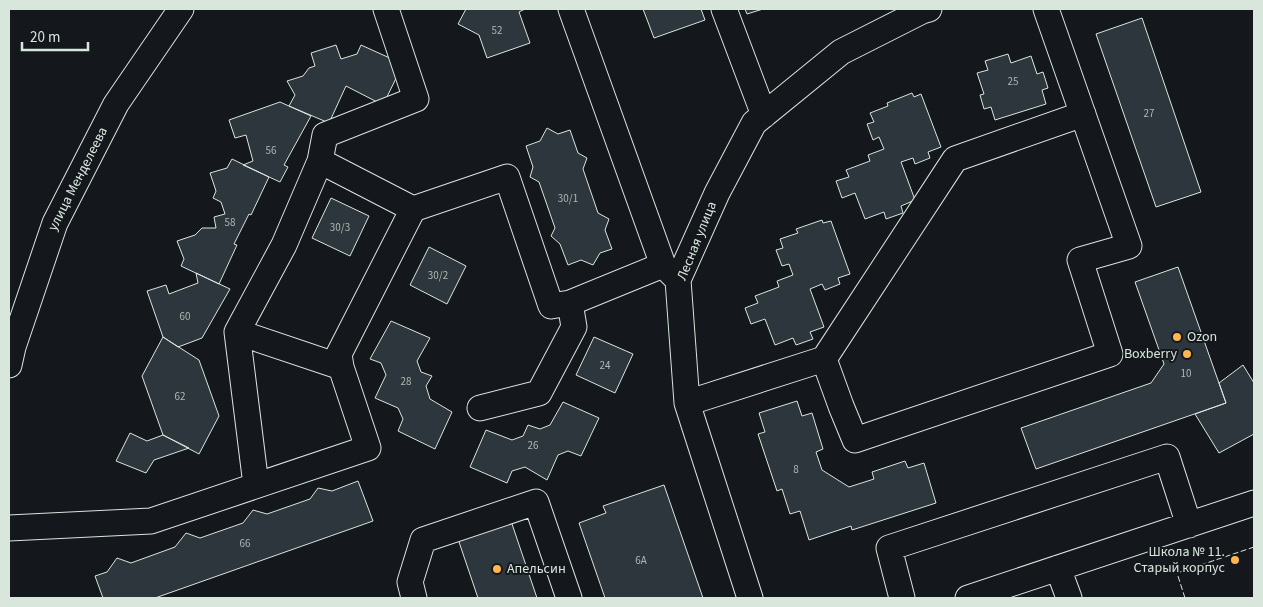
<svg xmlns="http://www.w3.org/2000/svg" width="1263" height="607" font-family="'Source Sans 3',sans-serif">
<rect width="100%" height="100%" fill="#14181c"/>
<path fill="#2c363c" stroke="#d8e6dc" d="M466 9H525L519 12 530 43 487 58 479 35 458 24Z
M643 9H701L705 20 654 38Z
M745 9H763L747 14Z
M1142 18 1201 192 1156 207 1096 34Z
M336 45 341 59 357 54 361 45 403 64 383 105 346 86 329 123 289 106 295 95 287 81 303 76 309 68 315 66 311 53Z
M1008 54 1011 63 1031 56 1037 74 1043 72 1048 88 1042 90 1046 104 995 120 991 107 984 109 980 95 984 94 977 73 988 70 985 61Z
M912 93 914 97 921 94 941 147 928 152 930 158 915 164 913 158 901 162 915 200 901 206 903 213 886 219 884 212 865 219 855 193 842 198 836 181 849 177 846 170 870 161 868 155 884 149 879 137 873 140 867 124 874 122 870 113 888 106 887 103Z
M280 102 311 116 284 165 288 167 280 182 243 165 253 161 246 135 235 138 229 120Z
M547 128 558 134 570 130 578 153 587 158 583 169 598 213 609 219 605 230 612 249 600 253 593 265 581 260 568 265 560 244 551 236 555 228 539 182 530 177 533 167 526 146 540 141Z
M232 159 269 177 251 215 249 214 234 244 237 245 219 284 181 266 184 259 177 241 195 235 202 228H216L214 217 225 214 221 202 213 198 216 191 210 173 227 168Z
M331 198 369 216 350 256 312 238Z
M822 220 823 223 831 221 850 274 838 278 840 284 825 290 822 284 810 289 824 327 810 332 813 339 796 345 793 338 775 345 765 319 751 324 745 308 758 303 755 296 779 287 777 281 793 275 789 264 782 266 776 250 783 248 780 239 798 233 796 229Z
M429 247 466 266 447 304 410 285Z
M1178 267 1226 403 1036 469 1021 428 1151 383 1164 364 1135 282Z
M196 273 230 289 202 338 178 347 163 337 147 291 166 285 169 294 198 283Z
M391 321 430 338 417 361 421 372 432 376 426 386 430 399 452 412 435 449 398 431 403 419 398 408 375 398 386 375 381 363 370 359Z
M163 337 199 360 219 416 199 454 163 435 142 376Z
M594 337 633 354 615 393 576 375Z
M1243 365 1254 383V434L1219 453 1195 414 1226 403 1219 383Z
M797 401 802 416 812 413 823 449 816 452 822 470 849 487 874 479 872 472 905 461 908 468 924 463 936 503 852 530 851 526 809 540 800 511 790 514 782 489 777 491 758 434 765 432 759 413Z
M563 402 599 418 581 456 568 451 558 455 547 480 525 467 512 471 507 483 470 467 486 430 512 440 523 436 528 425 540 429 550 425Z
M130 433 147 441 163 435 189 448 154 460 146 473 116 461Z
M358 481 373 521 155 598H103L95 576 107 572 117 558 131 563 175 547 186 533 200 538 243 523 253 510 267 514 310 499 318 488 332 491Z
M664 485 703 598H605L579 523 606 513 603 506Z
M511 521 537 598H478L458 539Z"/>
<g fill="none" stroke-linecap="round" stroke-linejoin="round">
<g stroke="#d8e6dc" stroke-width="27">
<path id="minor" d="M571 9 663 265 678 280
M724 9 764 115
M320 161 413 209
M824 359 841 406 855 440 1110 354 1080 260 1129 246 1046 9
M9 365 13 347 55 223 116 104 181 9
M341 367 339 354 413 209 507 177 551 306 570 303
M687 403 824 359 955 159 1083 114
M480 408 539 393 574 327 570 303 663 265
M256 485 237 332 284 245 320 161 325 135 416 99 386 9
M9 528 151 521 368 448 341 367 237 332
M1058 568 1069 598
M414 598 410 582 423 540 536 502 569 598
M750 598 687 403 678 280 717 193 754 123 841 52 922 11 929 9
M902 598 889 548 1167 457 1189 525
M968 598 1254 503"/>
</g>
<use href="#minor" stroke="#14181c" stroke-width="25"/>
<path stroke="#d8e6dc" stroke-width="1" stroke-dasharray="6 2.5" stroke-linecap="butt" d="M1185 598 1177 573 1254 547"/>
</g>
<g fill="#ffb74d" stroke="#14181c" stroke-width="2">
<circle cx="1177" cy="337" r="5"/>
<circle cx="1187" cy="354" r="5"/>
<circle cx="1235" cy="560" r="5"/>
<circle cx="497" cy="569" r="5"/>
</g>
<g text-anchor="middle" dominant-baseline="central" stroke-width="4" stroke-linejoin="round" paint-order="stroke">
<g font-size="11" fill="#adbab4">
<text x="497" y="30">52</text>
<text x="1013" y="81">25</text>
<text x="1149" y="113">27</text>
<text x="271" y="150">56</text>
<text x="568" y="198">30/1</text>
<text x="230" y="222">58</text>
<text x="340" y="227">30/3</text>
<text x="438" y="275">30/2</text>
<text x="185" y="316">60</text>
<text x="605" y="365">24</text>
<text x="1186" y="373">10</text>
<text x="406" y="381">28</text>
<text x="180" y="396">62</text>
<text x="533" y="445">26</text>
<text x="796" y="469">8</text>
<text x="245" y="543">66</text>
<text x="641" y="560">6А</text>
</g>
<g font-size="14" fill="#d8e6dc" stroke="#14181c">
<text transform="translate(78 179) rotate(-63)">улица Менделеева</text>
<text transform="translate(697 241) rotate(-68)">Лесная улица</text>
</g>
<g font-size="14" fill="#d8e6dc" stroke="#14181c" text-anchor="start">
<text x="1187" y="337">Ozon</text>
<text x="1177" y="354" text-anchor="end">Boxberry</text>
<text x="1225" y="552" text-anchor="end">Школа № 11.<tspan x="1225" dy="16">Старый корпус</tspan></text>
<text x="507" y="569">Апельсин</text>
</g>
</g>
<rect width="1263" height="607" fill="none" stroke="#d8e6dc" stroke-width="20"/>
<path d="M22 42v8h66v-8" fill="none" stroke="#d8e6dc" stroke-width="2.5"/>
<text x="30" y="42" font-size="15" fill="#d8e6dc" stroke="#14181c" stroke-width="4" paint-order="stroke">20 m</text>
</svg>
